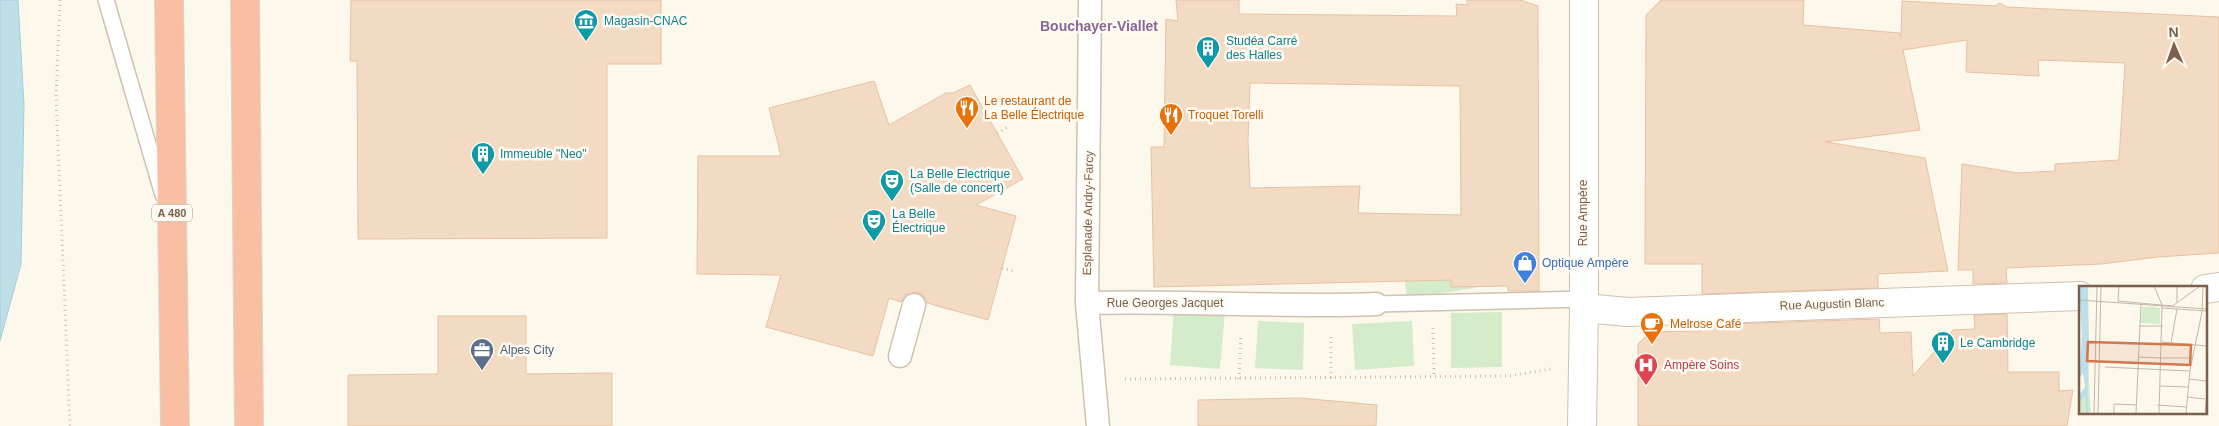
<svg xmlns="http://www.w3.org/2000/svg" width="2219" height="426" font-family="Helvetica,sans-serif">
<rect width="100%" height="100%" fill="#fdf8ec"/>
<path fill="#d4ecc9" d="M1451 277 1486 286 1407 299 1405 281Z
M1174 308 1225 312 1220 369 1170 365Z
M1502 312V367L1451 368V313Z
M1258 321 1304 323 1303 370 1255 368Z
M1412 321 1414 366 1355 370 1352 324Z"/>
<path fill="#bfdfe8" stroke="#a5ceda" d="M0 0H18L24 105 21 264 0 341Z"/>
<path fill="#f3dac3" stroke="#e7c2a2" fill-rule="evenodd" d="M351 0H661V64H607V238L358 239 357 61H350Z
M1176 0H1239V14L1457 16 1456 4 1467 5V0H1520L1538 6 1539 291H1508V286L1451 287V280L1154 287 1151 147H1164L1166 19 1178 21ZM1250 83 1460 86 1461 215 1358 213 1360 186 1250 188 1248 141Z
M1661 0H1804L1803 25 1900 33 1901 37 1902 1 1995 6 1999 3 2007 7 2219 17V253L2158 257 2101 264 2006 268 2007 283 1973 284V270H1958L1962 164 2018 173 2055 171V164L2119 160 2125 63 2038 60 2039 76 1966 72 1967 40 1903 50 1920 130 1826 142 1925 158 1948 271 1878 274V288L1702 294V264H1645L1646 15Z
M874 81 889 125 946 93H953L970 85 1023 179 976 205 1016 216 988 320 927 303 924 296 917 292 905 295 901 302 889 298 873 356 766 327 781 275 697 274 698 156H781L769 108Z
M2007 314 2008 372H2059V391L2073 390 2067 426H1638V344L1650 332 1701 331V325L1879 319 1880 333 1911 332 1913 376 1953 330 1975 329 1974 315Z
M438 316H526V374L612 373V426H348V375L438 374Z
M1300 398 1377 405 1376 426H1198V400Z"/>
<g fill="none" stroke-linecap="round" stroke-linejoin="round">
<g stroke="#d1c1b0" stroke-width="18">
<path id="service" d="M106 0 163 195
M1376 304 1584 299"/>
</g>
<g stroke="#d1c1b0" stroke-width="25">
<path id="pedestrian" d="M1090 0 1087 303 1098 426
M1087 303C1183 300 1280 308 1376 304
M900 356 914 305"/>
</g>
<g stroke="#d1c1b0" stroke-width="30">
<path id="minor" d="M2205 289 2219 287
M1584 308 1628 312 2080 296"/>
</g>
<g stroke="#d1c1b0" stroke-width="30">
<path id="tertiary" d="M1582 426 1584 308V0"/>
</g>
<g stroke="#dcd6d1" stroke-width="30">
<path id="motorway" d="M169 0 175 426
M245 0 249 426"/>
</g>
<path stroke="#d9bda5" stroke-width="3" stroke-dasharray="1 4" stroke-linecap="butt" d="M60 0 56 98 70 426
M997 133 1008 127
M1002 268 1013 271
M1433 328 1434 377
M1331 378V336
M1125 379 1508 376 1551 369
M1239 379 1241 334"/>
<use href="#service" stroke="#fff" stroke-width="15"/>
<use href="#pedestrian" stroke="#fff" stroke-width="22"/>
<use href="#minor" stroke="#fff" stroke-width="28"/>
<use href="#tertiary" stroke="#fff" stroke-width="28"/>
<use href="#motorway" stroke="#f8bfa2" stroke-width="28"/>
</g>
<defs>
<g id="museum-pin" transform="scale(1.25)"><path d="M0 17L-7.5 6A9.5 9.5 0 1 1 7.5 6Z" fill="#0f9aa8" stroke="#fffbf3"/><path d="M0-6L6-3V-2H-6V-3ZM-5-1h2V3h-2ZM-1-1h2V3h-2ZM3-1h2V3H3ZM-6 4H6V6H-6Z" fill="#fff"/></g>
<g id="building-pin" transform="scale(1.25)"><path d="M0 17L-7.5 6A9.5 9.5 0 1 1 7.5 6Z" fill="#0f9aa8" stroke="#fffbf3"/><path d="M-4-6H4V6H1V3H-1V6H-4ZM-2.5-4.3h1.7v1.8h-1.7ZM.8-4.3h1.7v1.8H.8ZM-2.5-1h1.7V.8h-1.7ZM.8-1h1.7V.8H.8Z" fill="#fff"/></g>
<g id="restaurant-pin" transform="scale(1.25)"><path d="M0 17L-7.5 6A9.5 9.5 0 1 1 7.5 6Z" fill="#e8710a" stroke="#fffbf3"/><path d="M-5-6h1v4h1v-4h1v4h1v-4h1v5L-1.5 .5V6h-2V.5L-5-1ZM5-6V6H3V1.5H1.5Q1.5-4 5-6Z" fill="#fff"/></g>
<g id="theatre-pin" transform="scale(1.25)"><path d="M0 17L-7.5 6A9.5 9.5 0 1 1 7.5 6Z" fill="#0f9aa8" stroke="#fffbf3"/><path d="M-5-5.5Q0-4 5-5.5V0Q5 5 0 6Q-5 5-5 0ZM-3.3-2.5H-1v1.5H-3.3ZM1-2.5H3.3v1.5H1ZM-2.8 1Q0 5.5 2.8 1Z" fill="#fff"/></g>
<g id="shop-pin" transform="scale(1.25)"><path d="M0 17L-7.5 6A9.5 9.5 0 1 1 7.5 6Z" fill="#3f7fe0" stroke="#fffbf3"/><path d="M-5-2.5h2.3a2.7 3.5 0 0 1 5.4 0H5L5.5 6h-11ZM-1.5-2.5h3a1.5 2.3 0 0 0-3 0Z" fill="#fff"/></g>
<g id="cafe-pin" transform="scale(1.25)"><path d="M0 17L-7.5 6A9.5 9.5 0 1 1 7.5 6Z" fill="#e8710a" stroke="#fffbf3"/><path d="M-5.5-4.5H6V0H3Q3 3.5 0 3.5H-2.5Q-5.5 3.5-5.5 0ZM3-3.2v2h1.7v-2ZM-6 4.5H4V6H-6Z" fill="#fff"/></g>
<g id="office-pin" transform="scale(1.25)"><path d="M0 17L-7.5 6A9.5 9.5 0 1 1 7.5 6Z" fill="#5c6f8a" stroke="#fffbf3"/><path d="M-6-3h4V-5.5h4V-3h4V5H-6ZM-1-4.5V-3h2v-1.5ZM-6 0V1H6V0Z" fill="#fff"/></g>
<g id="hospital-pin" transform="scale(1.25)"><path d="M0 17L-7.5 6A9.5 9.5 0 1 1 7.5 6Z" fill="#e0444e" stroke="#fffbf3"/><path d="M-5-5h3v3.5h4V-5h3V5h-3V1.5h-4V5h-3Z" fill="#fff"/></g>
</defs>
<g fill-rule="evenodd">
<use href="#museum-pin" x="586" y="21"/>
<use href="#building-pin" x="1208" y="48"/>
<use href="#restaurant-pin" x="967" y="108"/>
<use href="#restaurant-pin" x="1171" y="115"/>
<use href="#building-pin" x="483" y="154"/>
<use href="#theatre-pin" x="892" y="181"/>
<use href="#theatre-pin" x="874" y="221"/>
<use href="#shop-pin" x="1525" y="263"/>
<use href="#cafe-pin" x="1652" y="324"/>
<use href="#building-pin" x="1943" y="343"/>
<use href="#office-pin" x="482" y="350"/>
<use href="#hospital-pin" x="1646" y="365"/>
</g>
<g text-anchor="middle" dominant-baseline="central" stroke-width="5" stroke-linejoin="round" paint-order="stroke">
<rect fill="#fffbf3" stroke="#a28e7f" stroke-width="1" x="152" y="204.5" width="40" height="17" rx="4"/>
<g font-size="11" font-weight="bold" fill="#7a604d">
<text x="172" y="213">A 480</text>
</g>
<g font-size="12" fill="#0d838f" stroke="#fffbf3" text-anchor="start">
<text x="604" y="21">Magasin-CNAC</text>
<text x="1226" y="41">Studéa Carré<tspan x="1226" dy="14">des Halles</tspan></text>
<text x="500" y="154">Immeuble "Neo"</text>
<text x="910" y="174">La Belle Electrique<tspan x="910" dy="14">(Salle de concert)</tspan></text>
<text x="892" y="214">La Belle<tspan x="892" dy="14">Électrique</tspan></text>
<text x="1960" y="343">Le Cambridge</text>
</g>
<g font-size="12" fill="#c56008" stroke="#fffbf3" text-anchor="start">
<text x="984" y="101">Le restaurant de<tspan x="984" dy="14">La Belle Électrique</tspan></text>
<text x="1188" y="115">Troquet Torelli</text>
<text x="1670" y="324">Melrose Café</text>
</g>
<g font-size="12" fill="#7a604d" stroke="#fffbf3">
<text transform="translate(1088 213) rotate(-89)">Esplanade Andry-Farcy</text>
<text transform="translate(1583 213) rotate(-90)">Rue Ampère</text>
<text x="1165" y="303">Rue Georges Jacquet</text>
<text transform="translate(1832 304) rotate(-2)">Rue Augustin Blanc</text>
</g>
<g font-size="12" fill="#366cbe" stroke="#fffbf3" text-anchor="start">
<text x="1542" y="263">Optique Ampère</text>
</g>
<g font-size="12" fill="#4e5e75" stroke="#fffbf3" text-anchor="start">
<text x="500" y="350">Alpes City</text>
</g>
<g font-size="12" fill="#be3a42" stroke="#fffbf3" text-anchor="start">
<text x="1664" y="365">Ampère Soins</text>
</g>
<g font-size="14" font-weight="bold" fill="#896695" stroke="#fffbf3">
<text x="1099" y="26">Bouchayer-Viallet</text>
</g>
</g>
<g transform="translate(2079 286)">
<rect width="128" height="128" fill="#fdf8ec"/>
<path d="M64 18 81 22V38L62 37 63 21H75ZM9 81 12 127H0V117L9 108Z" fill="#d4ecc9"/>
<path d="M0 0H9L10 60 9 108 0 117V109L6 101 4 87 0 93 3 50Z" fill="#bfdfe8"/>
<path fill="none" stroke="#bfdfe8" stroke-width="2.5" d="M8 109V127"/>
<path fill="none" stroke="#c5b6a7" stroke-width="1" d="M40 0 39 15 93 20M75 0 83 19 80 127M98 0V16M0 14 128 23M92 21 121 0M83 22 128 25M60 40H84M83 56 128 60M92 57 98 23M59 71 82 72M82 72H113M26 81 110 85M110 93 128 95M81 100 109 101M108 111 126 113M78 119 107 121M15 127 18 0M19 127 22 0M35 127V118L57 119M57 127 62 18M107 127 111 84 123 26 124 0M126 127 128 107"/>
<path fill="#d2784f" fill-opacity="0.15" stroke="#d2784f" stroke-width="2.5" d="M9 56 112 59 111 79 8 75Z"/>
<rect width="128" height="128" fill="none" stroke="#7a604d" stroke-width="2.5"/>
</g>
<g transform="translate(2174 45) rotate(358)" stroke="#fffbf3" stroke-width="4" paint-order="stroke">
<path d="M0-4L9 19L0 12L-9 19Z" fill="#7a604d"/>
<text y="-8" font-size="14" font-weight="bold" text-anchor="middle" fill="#7a604d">N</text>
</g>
</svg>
